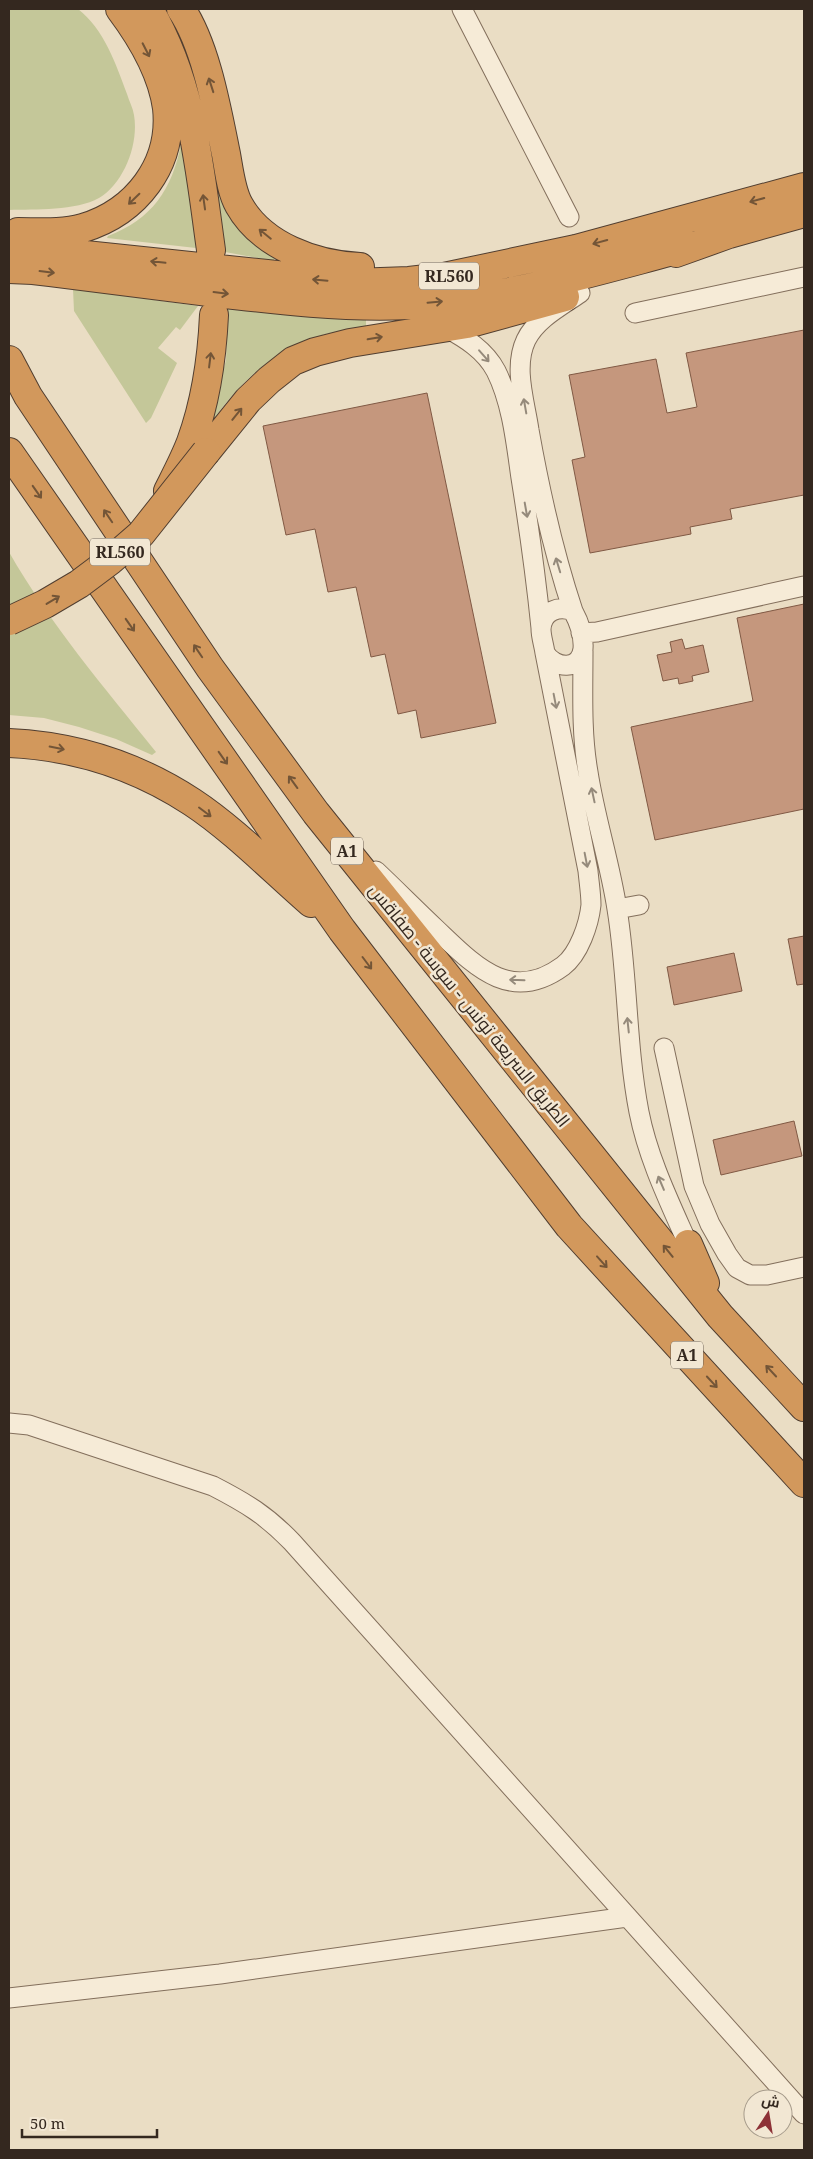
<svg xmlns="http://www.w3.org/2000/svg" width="813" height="2159" font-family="'Noto Serif',Cairo,serif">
<rect width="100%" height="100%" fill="#eaddc4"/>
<path fill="#c4c799" d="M9 9H78C104 29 116 64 127 94 129 101 133 108 134 115 139 144 124 183 99 198 76 211 35 209 9 210Z
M181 144 184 145 196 248 107 238 108 236C152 219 172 190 181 144Z
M213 168C226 204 240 237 274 257V261L225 252Z
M73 289 198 306 180 330 176 327 158 348 177 363 151 418 146 423 74 311Z
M228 309 366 320V328C298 331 252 366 213 420L210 419 226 360Z
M9 552C50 624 104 687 156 752L152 755 116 739 79 727 44 718 9 715Z"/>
<path fill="#c5977d" stroke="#805944" d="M804 330V495L730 509 732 519 690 527 691 534 590 553 572 460 585 457 569 375 656 359 667 413 697 407 686 353Z
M427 393 496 723 421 738 416 710 398 714 385 654 371 657 356 587 328 592 315 529 286 535 263 426Z
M804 604V809L655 840 631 727 753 701 737 618Z
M682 639 685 649 703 645 709 672 692 676 693 681 679 684 678 678 663 681 657 655 672 652 670 642Z
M804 936V984L797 985 788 939Z
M734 953 742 991 674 1005 667 967Z
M794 1121 802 1156 721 1175 713 1140Z"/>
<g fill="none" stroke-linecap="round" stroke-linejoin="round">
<g stroke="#836f5c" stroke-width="21">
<path id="street" d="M462 9 569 217
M635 313 804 277
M445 327C465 338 485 350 496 371 512 403 516 443 521 478 529 528 536 578 541 628
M573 611C553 551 540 492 529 430 525 402 513 367 526 340 536 319 561 306 580 293
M581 633 597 632 804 586
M583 651C583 691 581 732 588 772 595 818 610 863 617 909 628 976 626 1045 639 1112 648 1158 669 1201 688 1244
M376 871C396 890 416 910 436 929 474 965 510 1005 563 966 579 954 589 924 591 905 591 894 589 882 588 871L545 653C544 645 541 637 541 629 542 611 559 605 573 611 579 622 584 636 583 649 580 671 555 669 545 653
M617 909 639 905
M664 1048 694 1186 710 1224 727 1254 737 1268 750 1275H767L804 1267
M9 1423 29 1425 213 1486C246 1503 266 1515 292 1542L804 2114
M9 1998 220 1974 627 1917"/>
</g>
<g stroke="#513e30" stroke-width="30">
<path id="highway" d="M149 9C193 85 199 165 211 250
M181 9C206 46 217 110 226 154 229 170 231 191 239 205 262 246 315 265 360 267
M18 232C39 232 62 234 83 228 136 212 173 165 167 108 162 72 141 37 120 9
M9 247 353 283 409 281 444 277 576 249 804 187
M676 253 729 234 804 213
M9 269 33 270C92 277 151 285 209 292 276 300 341 308 409 305 505 300 599 270 692 246
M9 360 28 396 210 668 316 813 720 1316 804 1407
M9 452 342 930 569 1226 804 1483
M206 452 248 400 269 380 293 361 315 352 350 343 467 324 565 297
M168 491C176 475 185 458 191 442 206 401 212 358 214 315
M9 743C74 746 137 766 192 802 233 829 273 870 311 903
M688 1244 705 1283"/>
</g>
<use href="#street" stroke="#f6ebd7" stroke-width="19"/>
<use href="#highway" stroke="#d2985c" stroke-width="28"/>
<g stroke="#513e30" stroke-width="30" stroke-linecap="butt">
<path id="highway-bridge" d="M9 621 45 604 79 584 111 560 141 534 206 452"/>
</g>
<use href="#highway-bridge" stroke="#d2985c" stroke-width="28"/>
</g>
<defs><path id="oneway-shaft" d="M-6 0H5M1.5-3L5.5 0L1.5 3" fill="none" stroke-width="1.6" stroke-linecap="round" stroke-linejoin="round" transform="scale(1.25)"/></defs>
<g stroke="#735537">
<use href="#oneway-shaft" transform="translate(146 50) rotate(63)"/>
<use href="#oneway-shaft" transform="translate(211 85) rotate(-108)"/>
<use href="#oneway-shaft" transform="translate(134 199) rotate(136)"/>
<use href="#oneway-shaft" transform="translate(757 200) rotate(165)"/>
<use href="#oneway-shaft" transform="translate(204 202) rotate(-98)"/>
<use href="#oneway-shaft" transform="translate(265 234) rotate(-141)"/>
<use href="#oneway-shaft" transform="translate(600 242) rotate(165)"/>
<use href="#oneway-shaft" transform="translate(158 262) rotate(-174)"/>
<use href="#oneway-shaft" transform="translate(47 272) rotate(7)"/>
<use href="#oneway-shaft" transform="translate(320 280) rotate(-175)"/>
<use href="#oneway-shaft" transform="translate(221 293) rotate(7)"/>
<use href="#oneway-shaft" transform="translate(435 302) rotate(-5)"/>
<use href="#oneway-shaft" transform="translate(375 338) rotate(-10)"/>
<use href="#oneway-shaft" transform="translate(210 360) rotate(-83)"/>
<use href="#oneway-shaft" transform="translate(237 414) rotate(-51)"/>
<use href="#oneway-shaft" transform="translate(37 492) rotate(55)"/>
<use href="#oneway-shaft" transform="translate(108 516) rotate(-124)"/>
<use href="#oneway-shaft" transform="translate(53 600) rotate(-31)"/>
<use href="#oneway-shaft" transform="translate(130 625) rotate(55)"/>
<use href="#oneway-shaft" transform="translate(198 651) rotate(-124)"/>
<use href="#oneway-shaft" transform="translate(57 748) rotate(11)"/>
<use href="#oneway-shaft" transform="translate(223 758) rotate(55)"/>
<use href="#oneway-shaft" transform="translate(293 782) rotate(-126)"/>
<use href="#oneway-shaft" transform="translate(205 812) rotate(37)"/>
<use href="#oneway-shaft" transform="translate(367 963) rotate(53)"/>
<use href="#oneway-shaft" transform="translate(668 1251) rotate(-129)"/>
<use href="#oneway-shaft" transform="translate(602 1262) rotate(48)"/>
<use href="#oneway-shaft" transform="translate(771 1371) rotate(-133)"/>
<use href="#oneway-shaft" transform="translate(712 1382) rotate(47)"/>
</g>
<g stroke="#958a7b">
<use href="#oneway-shaft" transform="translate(484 356) rotate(49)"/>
<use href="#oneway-shaft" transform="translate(525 406) rotate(-100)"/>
<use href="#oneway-shaft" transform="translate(526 510) rotate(80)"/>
<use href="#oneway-shaft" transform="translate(558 565) rotate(-107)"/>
<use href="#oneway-shaft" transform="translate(555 701) rotate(79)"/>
<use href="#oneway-shaft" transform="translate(593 795) rotate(-102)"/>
<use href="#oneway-shaft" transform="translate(586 860) rotate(79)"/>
<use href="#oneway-shaft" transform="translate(517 980) rotate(-178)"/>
<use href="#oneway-shaft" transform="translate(628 1025) rotate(-96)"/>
<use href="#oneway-shaft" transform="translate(661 1183) rotate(-113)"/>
</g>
<g text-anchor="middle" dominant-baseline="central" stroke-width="5" stroke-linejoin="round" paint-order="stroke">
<g fill="#f2e7d3" stroke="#6d6155" stroke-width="1">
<rect x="419" y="262.5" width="60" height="27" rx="4"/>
<rect x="90" y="538.5" width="60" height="27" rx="4"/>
<rect x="331" y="837.5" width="32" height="27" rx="4"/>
<rect x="671" y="1341.5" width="32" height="27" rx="4"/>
</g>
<g font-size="16" font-weight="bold" fill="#34281f">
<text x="449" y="276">RL560</text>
<text x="120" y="552">RL560</text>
<text x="347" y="851">A1</text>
<text x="687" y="1355">A1</text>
</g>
<g font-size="18" fill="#34281f" stroke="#f2e7d3">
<text transform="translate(470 1005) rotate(51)">الطريق السريعة تونس - سوسة - صفاقس</text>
</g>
</g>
<rect width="813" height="2159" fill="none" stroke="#34281f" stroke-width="20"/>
<g transform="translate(768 2114) rotate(12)"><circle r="24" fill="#f2e7d3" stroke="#a69b8b"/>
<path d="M0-4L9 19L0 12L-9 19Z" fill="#8d3237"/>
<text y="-8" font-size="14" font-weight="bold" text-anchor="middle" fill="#34281f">ش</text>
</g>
<path d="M22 2129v8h135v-8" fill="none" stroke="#34281f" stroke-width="2.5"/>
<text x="30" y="2129" font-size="15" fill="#34281f" stroke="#f2e7d3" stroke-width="4" paint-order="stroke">50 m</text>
</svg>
